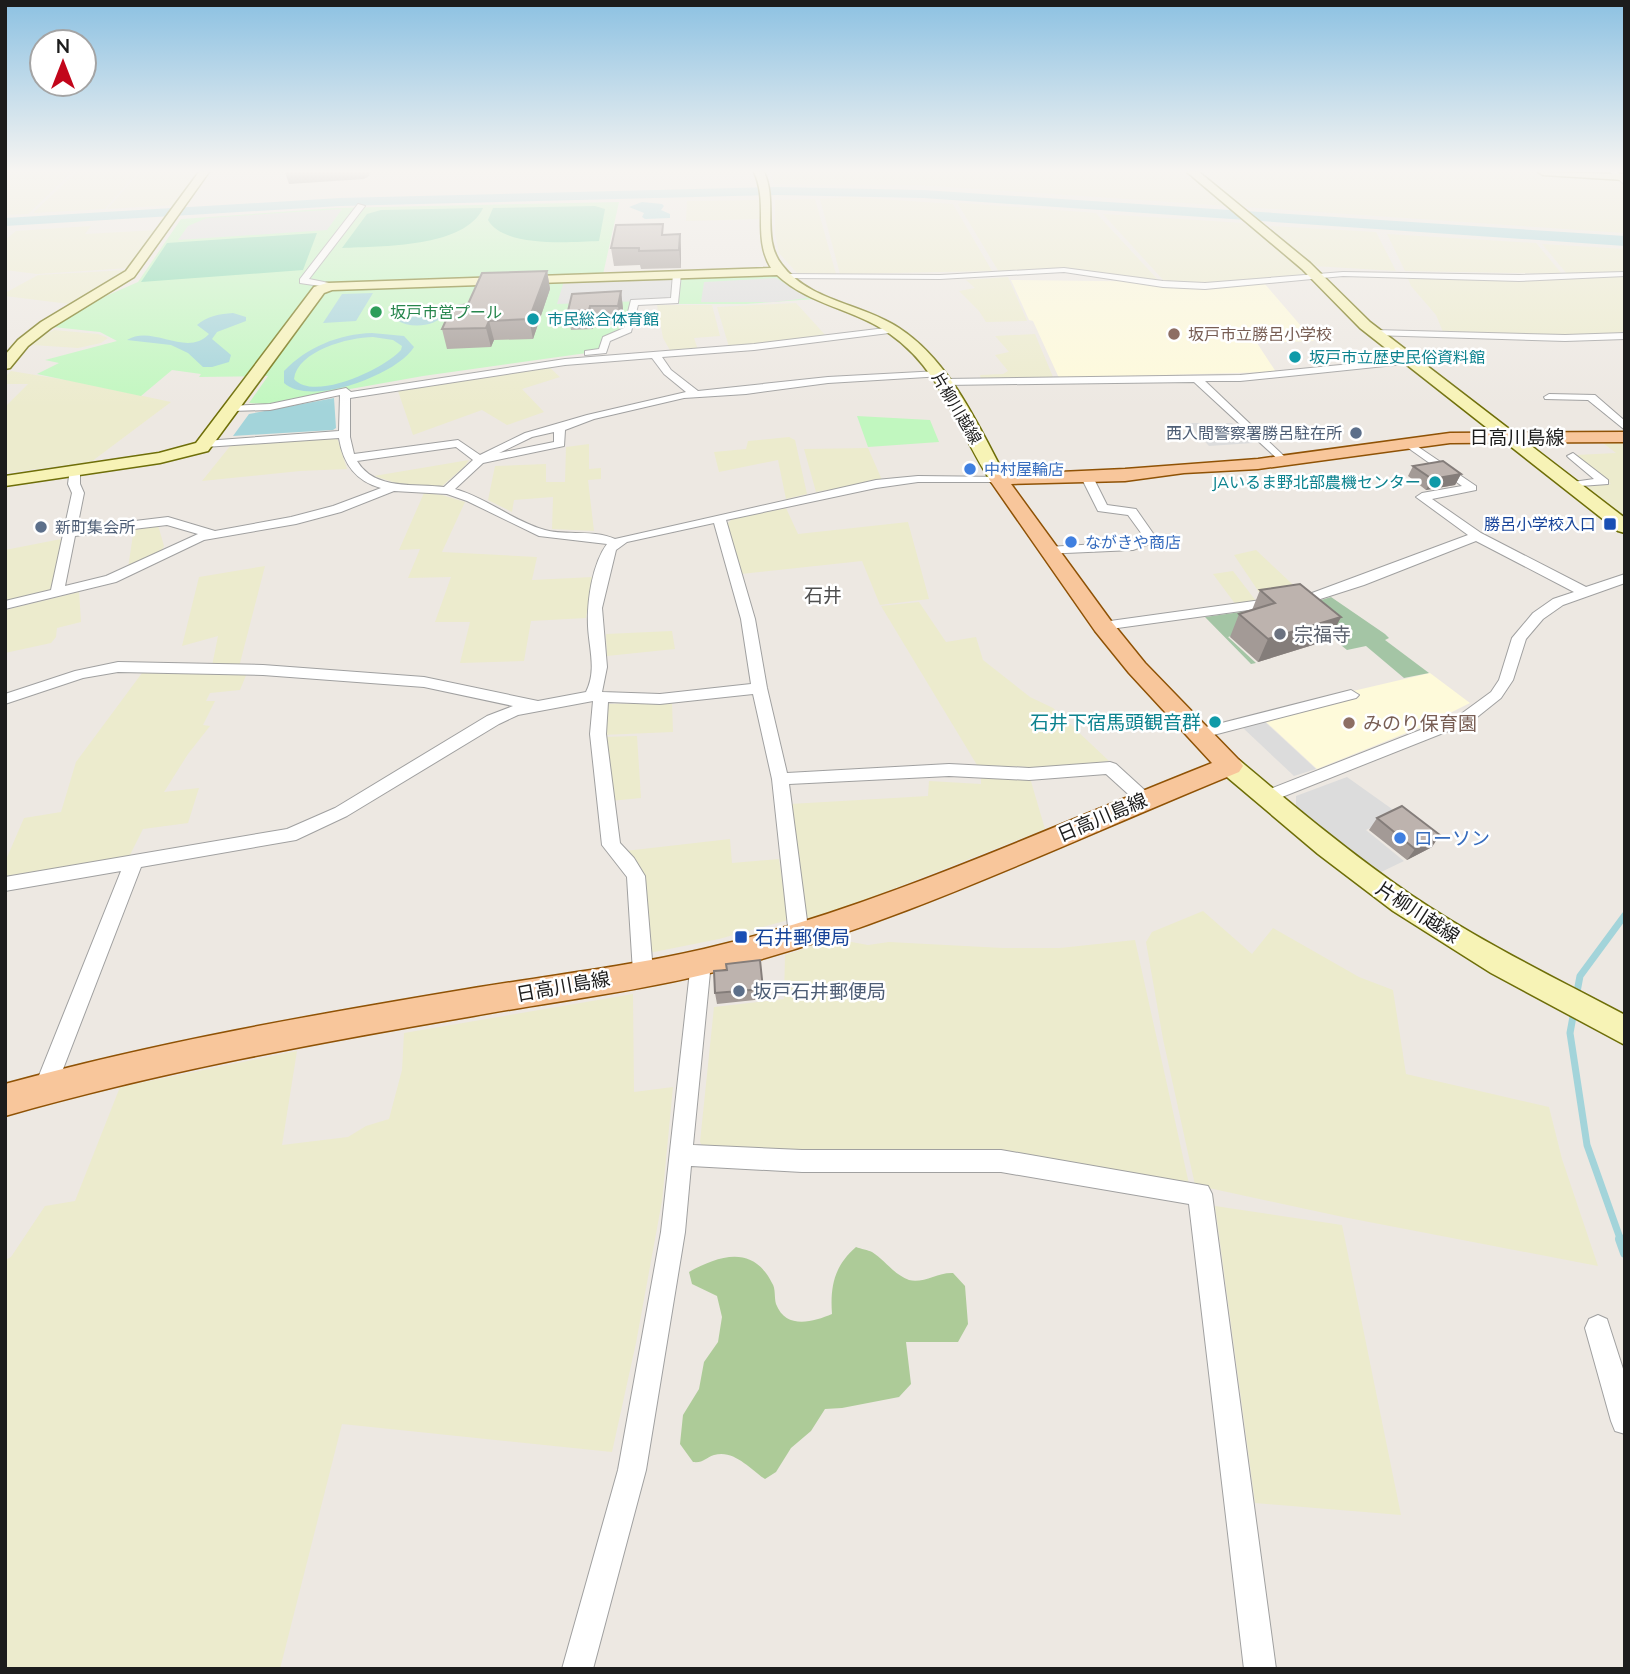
<svg xmlns="http://www.w3.org/2000/svg" width="1630" height="1674" font-family="Mulish,'Noto Sans JP',sans-serif">
<rect width="100%" height="100%" fill="#ede8e2"/>
<path fill="#fefada" d="M1011 280 1264 283 1314 341 1257 343 1276 372 1059 378 1033 321 1029 320Z
M1430 673 1470 703 1426 725 1317 769 1265 721 1359 698 1353 691Z"/>
<path fill="#ecebcd" d="M9 172H72L28 214 5 215V176Z
M76 172H138L105 209 33 213Z
M140 172H200L176 205 107 209Z
M771 172H1625V233L919 185 774 184Z
M850 197 953 204 992 271 840 274 820 199Z
M815 199 836 274 797 273 779 253 775 233V200Z
M760 200 759 219 686 221 687 201Z
M960 203 1096 213 1159 281 1069 268 999 272 958 204Z
M1103 214 1243 223 1269 240 1309 275 1206 284 1165 282Z
M91 226 85 234 158 230 129 268 37 274 5 270V240L16 231Z
M1269 226 1376 232 1396 271 1313 266Z
M1387 234 1536 243 1562 274 1405 271Z
M1542 244 1625 249V272L1568 275Z
M127 270 118 279 69 304 5 296V293L38 275Z
M1407 276H1625V334L1605 336 1443 332 1436 315 1411 286Z
M1008 277 1027 321 986 322 979 311 959 291 975 288 966 280Z
M796 303 828 338 729 347 717 307Z
M657 305H712L720 336 694 338 698 350 671 352 663 338Z
M54 330 98 334 108 338 101 343 78 348 33 345 41 337Z
M1035 334 1053 377 981 379 980 375 1003 374 1008 371 995 355 1009 352 995 336Z
M549 367 560 377 522 389 544 412 507 425 482 410 413 435 397 388Z
M11 371 72 381 171 402 91 462 5 473V407L28 384H5V377Z
M789 437 795 440 807 494 786 499 778 460 719 472 714 452 746 449 748 441Z
M335 438 338 440 347 469 300 471 202 481 231 445Z
M1603 443H1625V519L1581 486 1611 484 1576 455 1616 453Z
M589 444V469L601 468V479L588 480 594 531 552 529 553 497 514 500 512 512 488 500 495 466 546 464V482H565L566 447Z
M868 448 882 480 816 492 804 449Z
M469 460 465 466 441 487 396 483 374 476Z
M424 493 442 495 465 502 442 552 537 557 532 580 593 577 586 618 531 621 524 661 460 663 470 622H435L451 577 408 578 420 549 399 550Z
M786 508 798 534 908 522 929 599 880 605 862 561 741 574 725 526 732 519Z
M158 525 164 546 162 550 128 568 134 528Z
M61 539 55 588 5 601V550Z
M1256 550 1305 596 1265 601 1234 555Z
M265 566 239 667 212 666 218 636 182 646 199 577Z
M1233 571 1256 601 1255 603 1236 605 1213 574Z
M79 592 81 622 57 628 56 637 51 643 5 653V610Z
M919 602 946 642 976 637 983 660 1030 697 1053 708 1109 761 1062 768 977 765 881 606Z
M672 631 675 649 607 656 606 634Z
M142 673H247L240 690 210 693 206 701H215L203 725 210 726 188 754 164 792 199 788 188 823 143 829 129 857 5 876V862L24 818 61 812 76 762Z
M672 702 673 732 602 735 605 706 608 704Z
M637 736 641 798 610 801 602 737Z
M981 775 1030 778 1045 829 814 920 805 918 790 804 928 796 929 781 981 784Z
M730 839 732 863 779 859 788 920 719 939 649 953 648 903 642 872 625 851Z
M1203 911 1252 954 1273 928 1359 977 1393 990 1406 1074 1549 1107 1562 1159 1598 1266 1343 1217 1195 1185 1163 1039 1146 942 1152 932Z
M835 939 868 945 889 942 1003 948H1060L1135 940 1189 1184 1002 1152 965 1149 938 1154 704 1149 700 1142 714 1007 784 999 785 955Z
M633 994 634 1092 673 1087 662 1201 636 1343 612 1452 342 1424 280 1669H5V1260L11 1257 45 1206 75 1201 120 1087 297 1051 282 1145 348 1137 366 1126 389 1119 402 1070 404 1033Z
M1215 1206 1342 1225 1401 1515 1255 1503Z"/>
<path fill="#adcb98" d="M856 1247C861 1249 868 1250 872 1252 885 1260 893 1274 909 1280 923 1284 938 1272 953 1273L965 1286 968 1324 958 1342H906L911 1384 899 1397 842 1408 825 1409 811 1431 791 1448 776 1472 765 1479C750 1469 734 1449 714 1455 705 1458 704 1463 693 1462L680 1444 683 1415 699 1389 704 1362 718 1342 722 1317 717 1296 692 1284 689 1272C720 1255 753 1245 772 1283 776 1289 774 1297 776 1304 786 1330 813 1322 832 1314 830 1287 834 1266 856 1247Z"/>
<path fill="#a4c5a5" d="M1331 597 1385 634 1389 638 1385 640 1429 673 1404 678 1366 646 1347 650 1295 608Z
M1248 611 1263 626 1228 637 1256 663 1251 664 1205 617Z"/>
<path fill="#c1f7bf" d="M619 202 602 279 778 274 815 299 746 304H631L626 329 604 338 601 351 423 376 266 404 249 403 268 376 199 377 201 374 172 370 141 396 37 374 59 363 45 360 117 341 100 332 53 327 90 303 138 282 181 219 335 208Z
M857 416 930 420 939 442 868 447Z"/>
<path fill="#81daae" d="M595 206 605 209 599 241C570 242 504 248 488 220L493 208Z
M483 208C465 248 381 246 342 248L367 214 381 210Z
M317 233 303 270 141 282 167 243Z"/>
<path fill="#dcdcdc" d="M342 209 327 230 178 240 188 226 207 218Z
M674 278 673 300 557 304 564 281Z
M776 278 808 298 774 302H701L704 282Z
M1188 423H1232L1253 443 1209 446Z
M1264 721 1316 769 1294 776 1242 727Z
M1347 777 1399 814 1366 830 1404 861 1379 873 1296 808V796Z"/>
<path fill="#a3d4da" fill-rule="evenodd" d="M642 202 662 204 664 206 661 210 670 214V218L645 219 642 217 644 213 629 207Z
M373 293 356 321 323 323 342 294Z
M425 308 439 309 445 314C435 327 410 329 397 320L404 312Z
M233 313 246 317V321L217 332 212 339 231 355 229 362 212 367H203L188 353 171 345 127 340C152 324 187 358 209 334L197 325C207 316 220 314 233 313Z
M372 333 404 336 414 347C397 375 310 407 284 383V371C307 347 339 334 372 333ZM373 337 393 340 402 346 401 350C384 369 314 402 294 379 297 351 349 337 373 337Z
M334 398 336 428 333 430 233 436 249 414Z"/>
<g fill="none" stroke-linecap="round" stroke-linejoin="round">
<path stroke="#a3d4da" stroke-width="7" d="M1576 997 1580 976 1625 915
M1574 1011 1570 1033 1587 1145 1621 1241"/>
<path stroke="#a3d4da" stroke-width="10" d="M1620 1239 1625 1253"/>
<path fill="#a3d4da" fill-rule="evenodd" d="M777 187 923 190 1625 236V246L923 198 777 195 340 206 5 226V218L340 198Z"/>
<g stroke="#a0a0a0" stroke-width="2">
<path id="street" d="M1610 172H1617L1625 179V185Z
M358 204 365 206 309 279 334 284V288L300 283V279Z
M1064 268 1163 281 1205 283 1343 272 1519 275 1625 272V276L1519 281 1343 276 1205 289 1163 287 1064 272 940 279 785 278 781 276 785 274 940 275Z
M677 272 681 274 678 303 638 305 631 332 610 341 606 353 585 355V351L599 349 603 337 624 328 631 300 671 298 673 274Z
M894 327 899 330 897 332 754 350 662 357 671 370 698 391 828 377 939 371 943 372V376L828 383 746 394 684 398 594 419 565 430 564 446 483 463 455 489C487 498 513 521 545 530 567 536 593 529 615 539L876 480 918 476 1002 477V481L998 482H918L876 488 726 520 755 619 767 688 787 773 949 764 1029 768 1110 762 1116 764 1150 795 1152 799 1150 803H1138L1106 774 1029 780 949 776 789 784 809 936 806 941 799 944 792 941 789 936 772 779 753 694 660 704 608 702 606 734 620 843 634 858 645 876 653 972 650 978 643 980 636 978 633 972 627 877 602 845 590 734 593 701 518 715 499 724 347 816 296 840 141 867 53 1095 45 1098 37 1095 34 1088 121 871 5 891V877L287 829 335 808 487 716 513 706 424 687 263 675 118 672 83 678 5 704V694L75 671 118 662 263 665 424 677 538 701 586 692C597 670 589 649 588 626 587 602 592 564 607 544L539 536 467 501 447 494 394 491 341 512 296 524 204 540 116 582 5 609V601L51 590 72 493 68 484 70 469 80 471V484L84 493 77 528 168 517 215 531 291 517 333 506 381 488C355 481 343 463 339 438L205 447 199 444 205 441 339 431 340 395 270 410 231 411 227 410V406L270 404 346 388 351 392 565 359 754 344ZM652 358 664 374 686 392 587 415 525 433 480 455 458 440 354 454 350 437V398L565 365ZM554 432V442L499 453 532 437ZM456 447 473 460 444 487C414 483 375 491 357 461ZM714 523 741 619 751 684 660 694 602 692 607 667 602 608 616 550 627 542ZM167 525 198 534 106 576 65 586 75 536Z
M1375 330 1565 335 1625 333V339L1565 341 1372 335V331Z
M1411 358 1416 361 1414 363 1240 381H1205L1286 458 1288 460 1282 463 1194 382 944 385 939 382 944 379 1240 375Z
M1549 394 1595 395 1625 421V430L1588 400 1545 399 1544 397Z
M1408 440 1476 486V490L1432 499 1481 533 1586 587 1625 574V583L1563 605 1543 619 1526 639 1513 680 1501 698 1471 722 1272 801H1260L1258 797 1260 793 1461 714 1491 692 1499 680 1512 638 1533 613 1553 599 1574 592 1476 541 1364 585 1314 601 1103 630 1096 626 1103 622 1312 593 1468 535 1416 497 1422 493 1462 486 1404 445V441Z
M1573 453 1608 480V484L1566 487V483L1594 479 1569 458 1567 456Z
M1087 474 1093 477 1107 505 1136 509 1157 539 1155 542 1133 550 1043 554V548L1048 547 1131 542 1144 537 1128 515 1098 511 1081 477Z
M1351 690 1359 695 1356 698 1198 739 1190 734 1198 729Z
M701 954 708 956 711 962 693 1145 802 1150H1001L1208 1186 1212 1194 1276 1669H1244L1189 1204 1001 1172H802L691 1166 685 1232 646 1470 593 1669H562L618 1470 661 1232 691 962 694 956Z
M1598 1315 1607 1319 1625 1375V1434L1615 1431 1611 1421 1585 1328 1589 1319Z"/>
</g>
<g stroke="#6e6e08" stroke-width="3">
<path id="secondary" d="M199 172H209L134 277 51 328 28 346 10 368 5 369V355L18 340 41 322 126 271Z
M754 172H764C778 202 761 239 782 265 809 301 863 304 899 328 951 362 978 426 1007 479L1004 483H992C958 432 943 371 890 334 855 309 809 305 777 275L332 290 324 293 208 451 160 463 5 486V476L159 453 196 443 314 287 327 283 771 268C752 237 769 204 754 172Z
M1187 172H1199L1310 263 1370 322 1625 518V533L1618 531 1360 328 1302 269Z
M1538 172 1625 174V180L1543 175Z
M1230 757 1239 760C1295 807 1351 854 1411 895 1479 941 1553 977 1625 1015V1045L1491 973 1393 911 1318 854 1221 772 1218 766 1221 760Z"/>
</g>
<g stroke="#8f5205" stroke-width="3">
<path id="primary" d="M1625 432V442L1450 443 1258 469 1184 473 1125 481 1011 484 1111 621 1145 663 1239 760 1243 766 1239 772C1062 844 889 930 702 975 627 993 549 1002 473 1016 315 1043 159 1072 5 1116V1084C158 1042 312 1015 468 989 546 976 626 967 704 949 880 907 1044 829 1212 763L1129 673 1095 631 989 479 991 475 1125 469 1258 459 1450 433Z"/>
</g>
<use href="#street" fill="#fff" fill-rule="evenodd"/>
<use href="#secondary" fill="#f7f3b6" fill-rule="evenodd"/>
<use href="#primary" fill="#f8c69b" fill-rule="evenodd"/>
</g>
<path fill="#a39a96" d="M664 234H680L681 251V268L641 269 640 265 614 266 611 248Z
M547 271 550 289 533 339 494 340 491 347 447 349 442 329 468 304Z
M621 291 623 309 621 325H593V329L571 330 568 311Z
M1413 466 1461 474 1455 485 1426 490 1408 476Z
M1260 590 1341 617 1329 640 1258 662 1230 637 1239 614 1252 610Z
M1377 818 1432 847 1407 860 1369 830Z
M760 960 764 999 717 1004 715 993 727 970Z"/>
<path fill="#847d7a" d="M285 172H370L369 176 364 179 289 184Z
M680 234 681 251V268L679 250Z
M547 271 550 289 533 339 529 319Z
M621 291 623 309 621 325 618 306Z
M590 306 593 325V329L589 310Z
M489 321 494 340 491 347 486 328Z
M1461 474 1455 485 1426 490 1432 479Z
M1341 617 1329 640 1258 662 1268 639Z
M1440 835 1432 847 1407 860 1415 849Z"/>
<path fill="#bdb3ae" stroke="#847d7a" stroke-width="2" d="M663 224 662 235 680 234 679 250 639 251V248H611L616 225Z
M547 271 529 319 489 321 486 328 442 329 452 307 468 304 482 273Z
M621 291 618 306H590L589 310 568 311 572 294Z
M1443 461 1461 474 1432 479 1413 466Z
M1300 584 1341 617 1268 639 1239 614 1275 603 1260 590Z
M1402 806 1440 835 1415 849 1377 818Z
M760 960 763 989 715 993 714 971 727 970 726 964Z"/>
<linearGradient id="sky" x2="0" y2="1"><stop stop-color="#8cc1e2"/><stop offset="0.42" stop-color="#f7f5f2"/><stop offset="1" stop-color="#f7f5f2" stop-opacity="0"/></linearGradient>
<rect width="1630" height="407" fill="url(#sky)"/>
<circle fill="#2e9e5b" stroke="#fff" stroke-width="2.5" cx="376" cy="312" r="7"/>
<g fill="#0f9aa8" stroke="#fff" stroke-width="2.5">
<circle cx="533" cy="319" r="7"/>
<circle cx="1295" cy="357" r="7"/>
<circle cx="1435" cy="482" r="7"/>
<circle cx="1215" cy="722" r="7"/>
</g>
<g fill="#8d6e63" stroke="#fff" stroke-width="2.5">
<circle cx="1174" cy="334" r="7"/>
<circle cx="1349" cy="723" r="7"/>
</g>
<g fill="#5c6f8a" stroke="#fff" stroke-width="2.5">
<circle cx="1356" cy="433" r="7"/>
<circle cx="41" cy="527" r="7"/>
<circle cx="739" cy="991" r="7"/>
</g>
<g fill="#3f7fe0" stroke="#fff" stroke-width="2.5">
<circle cx="970" cy="469" r="7"/>
<circle cx="1071" cy="542" r="7"/>
<circle cx="1400" cy="838" r="7"/>
</g>
<g fill="#1a4fb4" stroke="#fff" stroke-width="2.5">
<rect x="1603" y="517" width="14" height="14" rx="3.5"/>
<rect x="734" y="930" width="14" height="14" rx="3.5"/>
</g>
<circle fill="#6b7280" stroke="#fff" stroke-width="2.5" cx="1280" cy="634" r="7"/>
<g text-anchor="middle" dominant-baseline="central" stroke-width="5" stroke-linejoin="round" paint-order="stroke">
<g font-size="16" fill="#27864d" stroke="#fff" text-anchor="start">
<text x="390" y="312">坂戸市営プール</text>
</g>
<g font-size="16" fill="#0d838f" stroke="#fff" text-anchor="start">
<text x="547" y="319">市民総合体育館</text>
<text x="1309" y="357">坂戸市立歴史民俗資料館</text>
<text x="1421" y="482" text-anchor="end">JAいるま野北部農機センター</text>
</g>
<g font-size="16" fill="#785e54" stroke="#fff" text-anchor="start">
<text x="1188" y="334">坂戸市立勝呂小学校</text>
</g>
<g font-size="16" fill="#1c1c1c" stroke="#fff">
<text transform="translate(957 408) rotate(59)">片柳川越線</text>
</g>
<g font-size="16" fill="#4e5e75" stroke="#fff" text-anchor="end">
<text x="1342" y="433">西入間警察署勝呂駐在所</text>
<text x="55" y="527" text-anchor="start">新町集会所</text>
</g>
<g font-size="16" fill="#366cbe" stroke="#fff" text-anchor="start">
<text x="984" y="469">中村屋輪店</text>
<text x="1085" y="542">ながきや商店</text>
</g>
<g font-size="16" fill="#164399" stroke="#fff" text-anchor="end">
<text x="1596" y="524">勝呂小学校入口</text>
</g>
<g font-size="19" fill="#1c1c1c" stroke="#fff">
<text x="1517" y="437">日高川島線</text>
<text transform="translate(1102 817) rotate(-23)">日高川島線</text>
<text transform="translate(1418 912) rotate(33)">片柳川越線</text>
<text transform="translate(563 986) rotate(-10)">日高川島線</text>
</g>
<g font-size="19" fill="#4f4f4f" stroke="#fff">
<text x="823" y="595">石井</text>
</g>
<g font-size="19" fill="#5b616d" stroke="#fff" text-anchor="start">
<text x="1294" y="634">宗福寺</text>
</g>
<g font-size="19" fill="#0d838f" stroke="#fff" text-anchor="end">
<text x="1201" y="722">石井下宿馬頭観音群</text>
</g>
<g font-size="19" fill="#785e54" stroke="#fff" text-anchor="start">
<text x="1363" y="723">みのり保育園</text>
</g>
<g font-size="19" fill="#366cbe" stroke="#fff" text-anchor="start">
<text x="1414" y="838">ローソン</text>
</g>
<g font-size="19" fill="#164399" stroke="#fff" text-anchor="start">
<text x="755" y="937">石井郵便局</text>
</g>
<g font-size="19" fill="#4e5e75" stroke="#fff" text-anchor="start">
<text x="753" y="991">坂戸石井郵便局</text>
</g>
</g>
<rect width="1630" height="1674" fill="none" stroke="#1c1c1c" stroke-width="14"/>
<g transform="translate(63 63)"><circle r="33" fill="#ffffff" stroke="#a4a4a4" stroke-width="2"/>
<path d="M0-5L12 26L0 18L-12 26Z" fill="#c2061b"/>
<text y="-10" font-size="19" font-weight="bold" text-anchor="middle" fill="#1c1c1c">N</text>
</g>
</svg>
